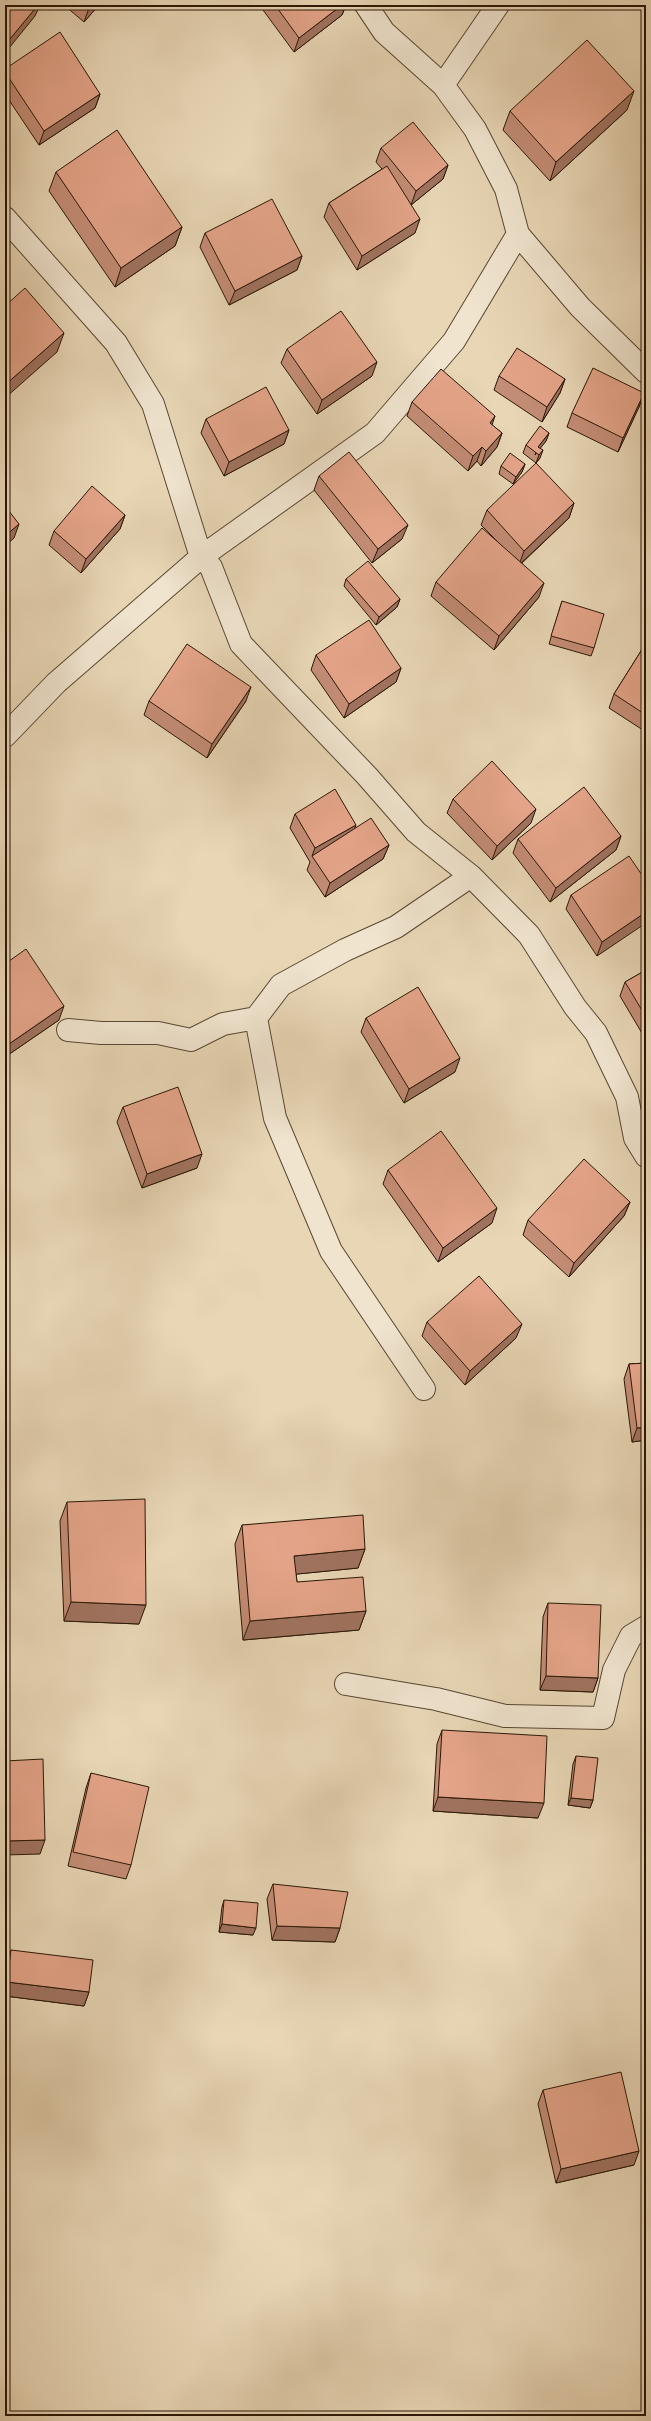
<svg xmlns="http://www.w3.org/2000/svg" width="651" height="2421" font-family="Cardo,serif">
<rect width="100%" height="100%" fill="#e8d6b5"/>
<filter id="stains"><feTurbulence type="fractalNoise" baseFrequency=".005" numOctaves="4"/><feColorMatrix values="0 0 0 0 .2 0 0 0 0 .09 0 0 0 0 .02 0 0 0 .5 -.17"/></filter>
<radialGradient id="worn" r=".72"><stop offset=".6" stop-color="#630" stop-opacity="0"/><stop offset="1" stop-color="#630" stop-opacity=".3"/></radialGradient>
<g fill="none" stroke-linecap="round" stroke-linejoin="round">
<g stroke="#5a4732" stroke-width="24">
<path id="minor" d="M366 5 384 32 443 85
M5 218 116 343 153 404 201 557 211 567 241 644 367 776 416 832 471 876 529 935 575 1007 596 1033 627 1097 635 1138 646 1156
M518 234 580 307 646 372
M5 736 56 683 201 557 375 433 454 341 518 234 506 189 475 129 443 85 498 5
M68 1030 101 1033H158L191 1040 223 1024 256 1018
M424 1389 331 1251 275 1118 256 1018 281 985 345 950 396 927 471 876
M346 1684 436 1699 505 1716 603 1718 614 1670 631 1636 646 1627"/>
</g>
<use href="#minor" stroke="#f0e4cf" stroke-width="22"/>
</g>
<path fill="#c48d76" stroke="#2a1706" d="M64 5H99L84 22Z
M265 5H346L342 15 294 52 263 10Z
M5 69 100 94 95 108 39 145 5 94Z
M627 110 550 181 503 130 510 111Z
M381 148 448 165 443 179 411 205 415 233 357 270 324 217 329 203 382 169 376 162Z
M56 172 182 227 175 246 115 287 49 191Z
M205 233 302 256 297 270 229 305 200 247Z
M287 349 372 376 317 414 281 363Z
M499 376 565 379 560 393 542 422 494 390Z
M644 393 639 407 618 452 567 427 572 413Z
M412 402 492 425 502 433 497 447 481 466 477 461 468 471 407 416Z
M206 419 289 430 284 444 224 476 201 433Z
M549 433 546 441 540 448V458L536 463 523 453 526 445Z
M525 464 522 472 513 484 499 474 501 466Z
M319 476 402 539 372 563 314 490Z
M574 503 569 518 522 563 539 597 494 650 431 596 436 582 497 541 481 525 487 510Z
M125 515 120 529 81 573 49 545 54 531Z
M346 579 400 599 397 607 376 625 344 586Z
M562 601 594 648 591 656 549 644Z
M646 643V732L609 708 614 694Z
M316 655 401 668 396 682 344 718 311 670Z
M149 701H246L207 758 144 715Z
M453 799 531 823 492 860 447 813Z
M295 814 354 829 389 845 383 859 325 897 307 870 310 862 290 828Z
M621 836 616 850 550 902 513 853 518 839Z
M646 881 597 956 566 909 571 895Z
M5 964 59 1020 5 1057Z
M646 970V1040L620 996 625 982Z
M366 1018 455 1072 404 1103 361 1032Z
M123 1107 197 1168 142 1188 117 1122Z
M388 1170 492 1223 438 1262 383 1184Z
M630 1202 624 1216 569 1277 523 1235 528 1220Z
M427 1322 516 1338 465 1385 422 1336Z
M646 1363V1440L632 1442 624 1379 629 1364Z
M67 1502 139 1624 64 1621 60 1521Z
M242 1525 365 1549 358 1568 296 1574 297 1582 366 1611 359 1630 243 1640 235 1544Z
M548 1603 598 1678 593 1692 540 1690 543 1617Z
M442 1730 538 1818 433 1811 437 1744Z
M576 1756 593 1800 590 1808 568 1805 573 1764Z
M91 1773 131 1865 126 1879 68 1866 86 1788Z
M273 1884 340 1928 335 1942 272 1940 267 1899Z
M224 1900 253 1935 219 1932 222 1907Z
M11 1950 89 1992 84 2006 5 1996V1974L6 1964Z
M543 2090 634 2165 556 2183 538 2104Z"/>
<path fill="#a07360" stroke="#2a1706" d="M38 5H40L35 16 5 53V45Z
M92 5H99L84 22 89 8Z
M342 5H346L342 15 294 52 299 38Z
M634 91 627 110 550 181 556 162Z
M100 94 95 108 39 145 44 131Z
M448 165 443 179 411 205 416 191Z
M420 219 415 233 357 270 362 256Z
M182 227 175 246 115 287 121 268Z
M302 256 297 270 229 305 235 291Z
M64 333 57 352 5 398V385Z
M377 362 372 376 317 414 322 400Z
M565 379 560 393 542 422 547 407Z
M644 393 639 407 618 452 623 438Z
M495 416 490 431V423Z
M289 430 284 444 224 476 229 462Z
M502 433 497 447 481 466 486 451Z
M549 433 546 441 535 455 538 447Z
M482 447 477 461 468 471 473 456Z
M543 450 540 458 536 463 539 455Z
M525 464 522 472 513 484 516 477Z
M574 503 569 518 519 565 524 551Z
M125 515 120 529 81 573 86 559Z
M19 524 14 538 5 546V536Z
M408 525 402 539 372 563 378 549Z
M544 583 539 597 494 650 499 636Z
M400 599 397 607 376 625 379 617Z
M401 668 396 682 344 718 349 704Z
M251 687 246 701 207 758 212 744Z
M536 809 531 823 492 860 497 846Z
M356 825 351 839 312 856 315 848Z
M621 836 616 850 550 902 556 888Z
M389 845 383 859 325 897 330 883Z
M646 912V923L597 956 602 942Z
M64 1006 59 1020 5 1057 9 1044Z
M460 1058 455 1072 404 1103 409 1089Z
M202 1154 197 1168 142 1188 147 1174Z
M630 1202 624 1216 569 1277 574 1263Z
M497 1208 492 1223 438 1262 443 1248Z
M522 1324 516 1338 465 1385 470 1371Z
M646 1427V1440L632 1442 637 1428Z
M365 1549 358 1568 288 1575 294 1556Z
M71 1602 146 1605 139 1624 64 1621Z
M366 1611 359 1630 243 1640 250 1621Z
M546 1676 598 1678 593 1692 540 1690Z
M438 1797 544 1803 538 1818 433 1811Z
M571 1798 593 1800 590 1808 568 1805Z
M45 1840 40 1854 5 1855V1841Z
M222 1924 256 1928 253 1935 219 1932Z
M277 1926 340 1928 335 1942 272 1940Z
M7 1982 89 1992 84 2006 5 1996V1988Z
M639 2151 634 2165 556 2183 561 2169Z"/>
<path fill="#e4a489" stroke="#2a1706" d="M5 5H38L5 45Z
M85 5H92L89 8Z
M275 5H342L299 38Z
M60 32 100 94 44 131 5 72V69Z
M587 40 634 91 556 162 510 111Z
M413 122 448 165 416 191 381 148Z
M117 130 182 227 121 268 56 172Z
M387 166 420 219 362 256 329 203Z
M272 199 302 256 235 291 205 233Z
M25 288 64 333 5 385V306Z
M341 311 377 362 322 400 287 349Z
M517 348 565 379 547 407 499 376Z
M593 368 644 393 623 438 572 413Z
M441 369 495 416 490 423 502 433 486 451 482 447 473 456 412 402Z
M266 387 289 430 229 462 206 419Z
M540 426 549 433 538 447 543 450 539 455 526 445Z
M349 452 408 525 378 549 319 476Z
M510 453 525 464 516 477 501 466Z
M536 463 574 503 524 551 487 510Z
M92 486 125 515 86 559 54 531Z
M5 506 19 524 5 536Z
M482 528 544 583 499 636 436 582Z
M368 561 400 599 379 617 346 579Z
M562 601 604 614 594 648 551 636Z
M369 620 401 668 349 704 316 655Z
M646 643V715L614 694Z
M187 644 251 687 212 744 149 701Z
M492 761 536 809 497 846 453 799Z
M584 787 621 836 556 888 518 839Z
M335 789 356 825 315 848 295 814Z
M371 818 389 845 330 883 312 856Z
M629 856 646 881V912L602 942 571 895Z
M26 949 64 1006 9 1044 5 1037V964Z
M646 970V1017L625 982Z
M418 987 460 1058 409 1089 366 1018Z
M178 1087 202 1154 147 1174 123 1107Z
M441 1131 497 1208 443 1248 388 1170Z
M584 1159 630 1202 574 1263 528 1220Z
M479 1276 522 1324 470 1371 427 1322Z
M646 1363V1427L637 1428 629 1364Z
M145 1499 146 1605 71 1602 67 1502Z
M363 1515 365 1549 294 1556 297 1582 363 1577 366 1611 250 1621 242 1525Z
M548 1603 601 1605 598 1678 546 1676Z
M442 1730 547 1736 544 1803 438 1797Z
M576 1756 598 1758 593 1800 571 1798Z
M43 1759 45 1840 5 1841V1761Z
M91 1773 149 1787 131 1865 73 1852Z
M273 1884 348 1892 340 1928 277 1926Z
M224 1900 258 1903 256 1928 222 1924Z
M11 1950 93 1960 89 1992 7 1982Z
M621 2072 639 2151 561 2169 543 2090Z"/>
<rect width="651" height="2421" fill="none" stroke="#e8d6b5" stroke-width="20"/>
<rect x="6" y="6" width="639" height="2409" fill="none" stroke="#2a1706" stroke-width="2"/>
<rect x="10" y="10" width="631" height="2401" fill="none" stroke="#2a1706"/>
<rect width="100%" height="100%" filter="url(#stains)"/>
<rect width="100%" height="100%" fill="url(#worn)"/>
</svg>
